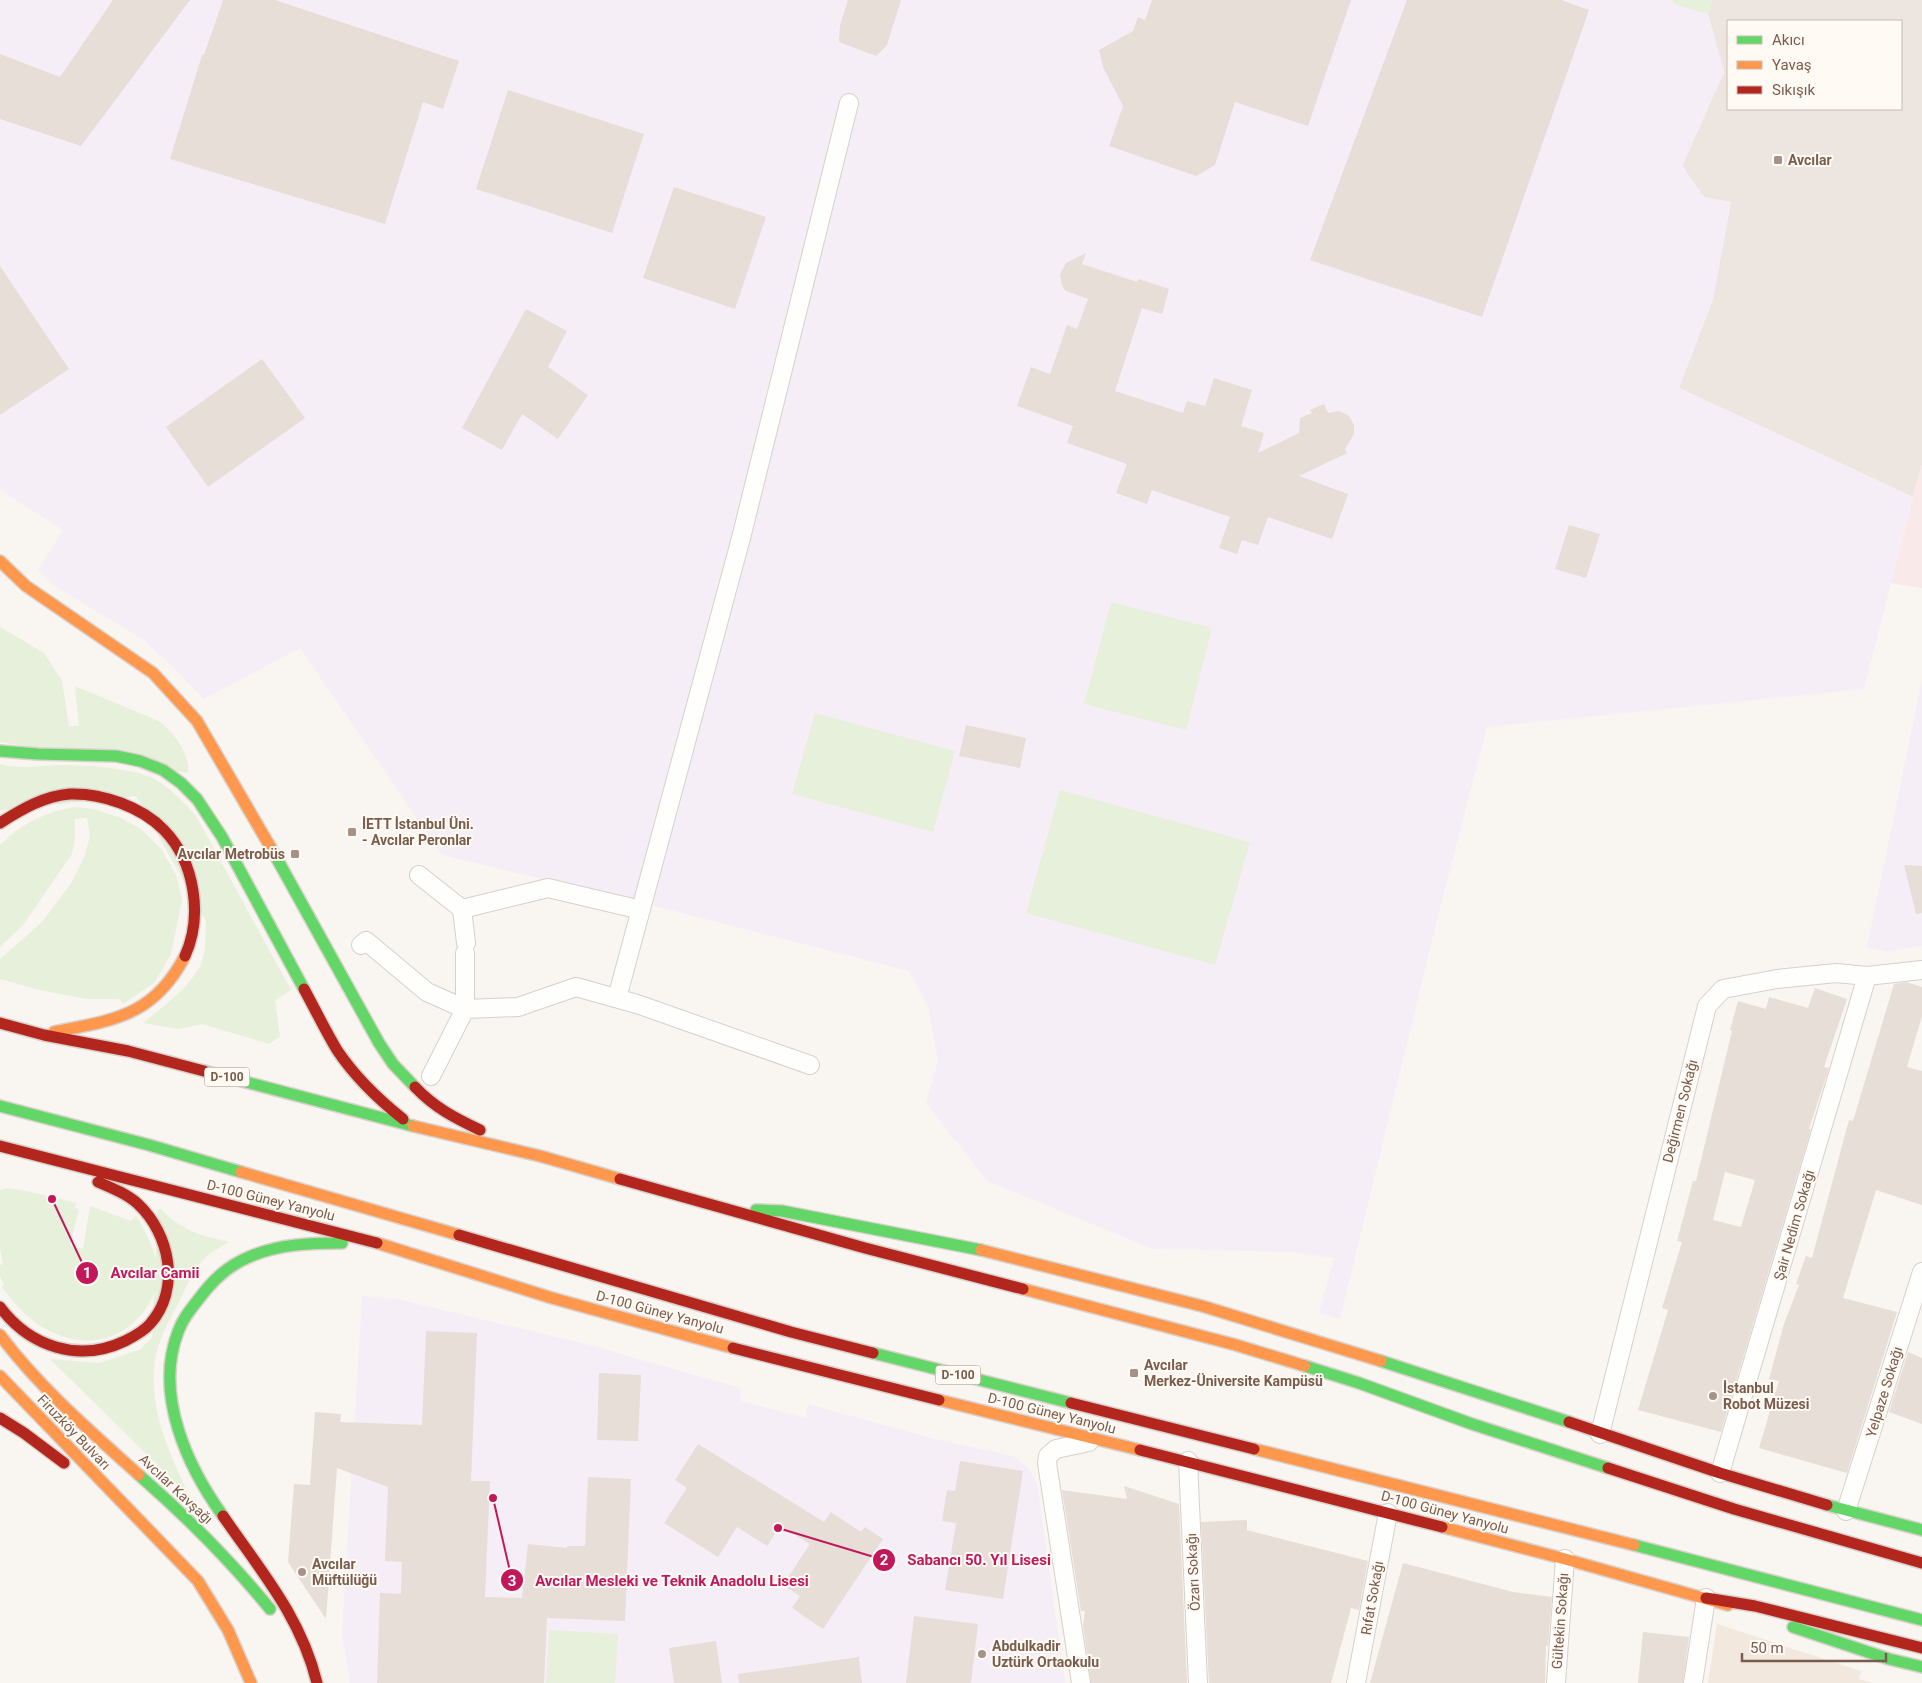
<svg xmlns="http://www.w3.org/2000/svg" width="1922" height="1683" font-family="Roboto,sans-serif">
<rect width="100%" height="100%" fill="#f9f5f0"/>
<path fill="#f2e8de" d="M1717 1624 1861 1671 1859 1679 1872 1683H1708Z"/>
<path fill="#ede5e0" fill-rule="evenodd" d="M1712 0H1922V464L1913 497 1679 388 1713 299 1731 202 1704 197 1682 166 1724 72 1708 14ZM1728 21H1901V109H1728Z"/>
<path fill="#f6eef6" d="M0 0H1672L1676 5 1708 14 1724 72 1682 166 1704 197 1731 202 1713 299 1679 388 1913 497 1864 689 1487 727 1438 916 1340 1319 1319 1313 1334 1258 1290 1252 1153 1249 987 1181 926 1103 938 1061 928 1006 909 971 643 903 442 855 300 648 204 699 168 662 142 639 53 585 38 570 63 530 0 490Z
M1922 680V946L1888 952 1867 947Z
M362 1296 397 1299 590 1345 740 1388 741 1401 805 1418 808 1404 935 1439 1013 1456 1027 1467 1037 1482 1065 1683H350L342 1636Z"/>
<path fill="#fae9e9" d="M1922 464V588L1891 583Z"/>
<path fill="#e7f0db" d="M1672 0H1712L1708 14 1676 5Z
M1111 602 1212 628 1186 730 1084 704Z
M0 627 44 653 62 681 69 726H79L75 686 159 721C174 733 190 753 188 773L0 742Z
M815 713 955 751 933 832 792 794Z
M0 764C21 770 41 765 61 765 86 765 135 768 156 780 172 789 184 803 196 816L291 990 275 1000 280 1037 269 1044 202 1024 178 1029 143 1023C163 1007 186 990 199 968 207 955 205 935 206 921L136 796 0 810Z
M1060 790 1250 842 1215 965 1026 913Z
M74 807 93 809 121 818 141 829 162 850 177 877 182 900 171 954 155 982 123 1004 119 999H87L39 990 0 979V959L42 922 72 882 85 855 90 836 87 818 75 819V839L72 854 23 925 0 947V845C20 824 46 812 74 807Z
M7 1188 27 1191 76 1203 75 1208 79 1209 70 1245 83 1249 90 1206 131 1221 136 1216C146 1232 155 1249 157 1268 157 1276 156 1291 152 1298 150 1303 146 1307 144 1311 116 1348 73 1348 36 1323 22 1313 12 1300 2 1287L4 1285 0 1276V1265L3 1264 0 1249V1190Z
M161 1209C180 1230 202 1236 229 1242 221 1247 210 1252 204 1259 192 1271 186 1288 179 1302 168 1322 155 1346 154 1370 151 1415 171 1457 190 1497L50 1359 99 1363 139 1350 152 1338 158 1210Z
M549 1630 618 1634 615 1683H546Z"/>
<path fill="#e6ded7" fill-rule="evenodd" d="M113 0H190L81 146 0 119V54L60 77Z
M223 0H275L459 61 443 109 423 102 385 224 170 159 202 55H204Z
M848 0H901L887 45 876 56 839 42 840 25Z
M1152 0H1351L1308 126 1235 102 1215 165 1196 176 1109 146 1123 106 1103 67 1099 50 1133 31 1138 17 1145 20Z
M1407 0H1561L1589 10 1482 317 1310 260Z
M508 90 644 134 612 233 476 189Z
M674 187 766 217 735 309 643 278Z
M1086 253 1082 264 1137 282 1138 279 1169 289 1162 314 1142 308 1115 391 1183 413 1187 401 1205 406 1214 378 1252 390 1241 426 1264 433 1258 453 1299 433 1300 418 1312 413 1310 410 1324 404 1328 413 1339 411 1349 416 1354 425V434L1345 449 1347 453 1299 476 1348 494 1332 539 1268 517 1258 545 1242 540 1237 554 1219 548 1230 517 1152 490 1147 504 1116 493 1127 464 1067 443 1073 426 1017 406 1031 367 1050 374 1067 325 1077 329 1088 299 1066 291 1062 286 1060 274 1066 263Z
M0 266 69 369 0 415Z
M526 309 567 331 548 367 588 395 558 439 522 414 502 450 462 428Z
M262 359 305 418 208 487 166 427Z
M1569 525 1600 534 1586 578 1555 569Z
M966 725 1026 738 1020 768 959 756Z
M1904 865 1922 866V913L1916 914Z
M1906 982 1922 987V1016L1907 1067 1922 1071V1205L1876 1190 1843 1298 1897 1312 1847 1473 1759 1448 1779 1381 1769 1379 1784 1324 1799 1285 1796 1284 1806 1256 1812 1258 1849 1120 1853 1121 1894 984Z
M1815 988 1847 999 1824 1067 1829 1068 1809 1129H1811L1721 1432 1638 1410 1668 1310 1662 1308 1682 1242 1677 1241 1693 1181H1696L1732 1031 1730 1030 1738 1001 1766 1009 1769 997 1808 1008ZM1725 1172 1755 1180 1741 1227 1713 1220Z
M426 1331 477 1333 471 1481H490L485 1597 522 1598 528 1544 567 1548V1546H585L588 1477 631 1479 625 1621 547 1618 544 1683H377L380 1593 401 1594 402 1562 385 1561 388 1487 337 1468 326 1619 288 1562 294 1484 310 1485 315 1412 341 1414 340 1422 422 1425Z
M1908 1352 1922 1358V1424L1889 1412Z
M599 1373 641 1375 638 1441 597 1440Z
M698 1444 824 1522 831 1512 861 1532 865 1527 883 1539 823 1629 792 1608 800 1596 783 1585 810 1544 780 1526 767 1546 737 1527 718 1557 664 1523 687 1488 675 1480Z
M960 1461 1023 1471 1003 1599 945 1590 956 1523 942 1521 947 1490 955 1491Z
M1124 1486 1179 1504 1187 1683H1091L1083 1625 1085 1611H1081L1062 1490 1127 1499Z
M1247 1520V1530L1368 1561 1359 1610 1351 1608 1331 1683H1209L1201 1522Z
M1403 1563 1513 1592 1552 1597 1548 1646H1546L1545 1683H1370Z
M914 1616 978 1624 971 1683H906Z
M1643 1632 1689 1637 1683 1683H1638Z
M716 1641 722 1683H674L669 1648Z
M859 1657 862 1683H739L738 1674Z"/>
<g fill="none" stroke-linecap="round" stroke-linejoin="round">
<g stroke="#d7d1cb" stroke-width="20">
<path id="street" d="M419 875 462 909 548 888 641 910
M462 909 466 943
M361 945 366 941 427 992 465 1009 518 1007 576 987 637 1004 810 1065
M617 998 741 538 849 103
M431 1076 465 1009V953
M1600 1434 1707 1006 1723 989 1777 979 1836 973 1867 976 1922 970
M1188 1461 1198 1683
M1720 1473 1867 976
M1846 1511 1922 1272
M1081 1683 1047 1463 1048 1456 1056 1449 1089 1442
M1356 1683 1388 1513
M1556 1683 1565 1559
M1693 1683 1706 1598"/>
</g>
<g stroke="#dad1cc" stroke-width="14">
<path id="fast" d="M0 751 38 754 116 756 140 761 163 770 181 783 197 799 222 837 304 989
M271 848 379 1043 393 1064 415 1087
M204 1071 413 1126
M0 1106 149 1145 241 1172
M756 1210 782 1211 981 1250
M873 1353 1071 1403
M1381 1361 1569 1422
M1305 1366 1359 1383 1472 1424 1608 1468
M139 1475C187 1517 230 1560 270 1609
M1827 1505 1922 1530
M223 1516C187 1466 154 1394 178 1332 182 1320 190 1310 198 1300 212 1281 227 1266 249 1257 278 1244 311 1243 342 1243
M1634 1545 1922 1620
M1793 1627 1889 1659 1922 1667"/>
</g>
<g stroke="#dad1cc" stroke-width="14">
<path id="slow" d="M0 561 26 586 153 673 197 721 271 848
M54 1032C114 1020 154 1016 185 956
M413 1126 540 1156 620 1179
M241 1172 459 1235
M377 1243 552 1298 733 1348
M981 1250 1202 1306 1381 1361
M1023 1289 1236 1345 1305 1366
M0 1335C40 1388 90 1431 139 1475
M0 1376 198 1581 228 1630 251 1683
M939 1400 1140 1450
M1254 1449 1634 1545
M1442 1527 1565 1559 1728 1605"/>
</g>
<g stroke="#dad1cc" stroke-width="14">
<path id="jam" d="M0 823C22 809 44 796 70 794 102 793 142 807 164 830 195 862 203 916 185 956
M304 989C315 1009 325 1030 337 1050 355 1077 378 1099 403 1119
M0 1023 44 1035 128 1051 204 1071
M415 1087C435 1108 455 1118 480 1130
M0 1146 377 1243
M620 1179 865 1248 1023 1289
M459 1235 791 1332 873 1353
M0 1307C30 1347 79 1363 125 1341 133 1337 143 1332 150 1324 181 1289 170 1234 138 1204 127 1194 112 1188 98 1182
M733 1348 939 1400
M1071 1403 1254 1449
M0 1418 24 1433 64 1463
M1569 1422 1720 1473 1827 1505
M1140 1450 1442 1527
M1608 1468 1734 1509 1922 1563
M223 1516C261 1571 301 1617 317 1683
M1706 1598 1755 1606 1922 1648"/>
</g>
<use href="#street" stroke="#fefefd" stroke-width="18"/>
<use href="#fast" stroke="#63d668" stroke-width="11"/>
<use href="#slow" stroke="#ff974d" stroke-width="11"/>
<use href="#jam" stroke="#b3261e" stroke-width="11"/>
</g>
<g fill="#a69286" stroke="#fffaf3" stroke-width="2">
<rect x="1773" y="155" width="10" height="10" rx="2.5"/>
<rect x="347" y="827" width="10" height="10" rx="2.5"/>
<rect x="290" y="849" width="10" height="10" rx="2.5"/>
<rect x="1129" y="1368" width="10" height="10" rx="2.5"/>
<circle cx="1713" cy="1396" r="5"/>
<circle cx="302" cy="1572" r="5"/>
<circle cx="982" cy="1654" r="5"/>
</g>
<g text-anchor="middle" dominant-baseline="central" stroke-width="4" stroke-linejoin="round" paint-order="stroke">
<g fill="#fffaf3" stroke="#a28b7f" stroke-width="1">
<rect x="204.5" y="1067.5" width="45" height="19" rx="4"/>
<rect x="935.5" y="1365.5" width="45" height="19" rx="4"/>
</g>
<g font-size="12" font-weight="bold" fill="#7a5c4d">
<text x="227" y="1077">D-100</text>
<text x="958" y="1375">D-100</text>
</g>
<g font-size="14" font-weight="bold" fill="#7a5c4d" stroke="#fffaf3" text-anchor="start">
<text x="1788" y="160">Avcılar</text>
<text x="362" y="824">İETT İstanbul Üni.<tspan x="362" dy="16">- Avcılar Peronlar</tspan></text>
<text x="285" y="854" text-anchor="end">Avcılar Metrobüs</text>
<text x="1144" y="1365">Avcılar<tspan x="1144" dy="16">Merkez-Üniversite Kampüsü</tspan></text>
<text x="1723" y="1388">İstanbul<tspan x="1723" dy="16">Robot Müzesi</tspan></text>
<text x="312" y="1564">Avcılar<tspan x="312" dy="16">Müftülüğü</tspan></text>
<text x="992" y="1646">Abdulkadir<tspan x="992" dy="16">Uztürk Ortaokulu</tspan></text>
</g>
<g font-size="14" fill="#7a5c4d" stroke="#fffaf3">
<text transform="translate(1680 1111) rotate(-76)">Değirmen Sokağı</text>
<text transform="translate(271 1200) rotate(14)">D-100 Güney Yanyolu</text>
<text transform="translate(1794 1225) rotate(-74)">Şair Nedim Sokağı</text>
<text transform="translate(660 1312) rotate(15)">D-100 Güney Yanyolu</text>
<text transform="translate(1884 1392) rotate(-73)">Yelpaze Sokağı</text>
<text transform="translate(1052 1413) rotate(14)">D-100 Güney Yanyolu</text>
<text transform="translate(74 1432) rotate(46)">Firuzköy Bulvarı</text>
<text transform="translate(176 1489) rotate(43)">Avcılar Kavşağı</text>
<text transform="translate(1445 1512) rotate(15)">D-100 Güney Yanyolu</text>
<text transform="translate(1193 1572) rotate(-93)">Özarı Sokağı</text>
<text transform="translate(1372 1598) rotate(-80)">Rıfat Sokağı</text>
<text transform="translate(1560 1621) rotate(-86)">Gültekin Sokağı</text>
</g>
</g>
<path fill="none" stroke="#c2185b" stroke-width="2" d="M52 1199L87 1273M778 1528L884 1560M493 1498L512 1580"/>
<g fill="#c2185b" stroke="#fffaf3" stroke-width="2">
<circle cx="52" cy="1199" r="5"/>
<circle cx="778" cy="1528" r="5"/>
<circle cx="493" cy="1498" r="5"/>
<circle cx="87" cy="1273" r="12"/>
<circle cx="884" cy="1560" r="12"/>
<circle cx="512" cy="1580" r="12"/>
</g>
<g font-size="15" text-anchor="middle" font-weight="bold" fill="#fff">
<text x="87" y="1278">1</text>
<text x="884" y="1565">2</text>
<text x="512" y="1586">3</text>
</g>
<g font-size="15" text-anchor="middle" font-weight="bold" fill="#c2185b" stroke="#fffaf3" stroke-width="4" stroke-linejoin="round" paint-order="stroke">
<text x="155" y="1278">Avcılar Camii</text>
<text x="979" y="1565">Sabancı 50. Yıl Lisesi</text>
<text x="672" y="1586">Avcılar Mesleki ve Teknik Anadolu Lisesi</text>
</g>
<rect x="1727" y="20" width="175" height="90" fill="#fffaf3" stroke="#cabbb1"/>
<rect x="1737" y="36" width="25" height="8" fill="#63d668" stroke="#cabbb1"/>
<text x="1772" y="45" font-size="15" fill="#7a5c4d">Akıcı</text>
<rect x="1737" y="61" width="25" height="8" fill="#ff974d" stroke="#cabbb1"/>
<text x="1772" y="70" font-size="15" fill="#7a5c4d">Yavaş</text>
<rect x="1737" y="86" width="25" height="8" fill="#b3261e" stroke="#cabbb1"/>
<text x="1772" y="95" font-size="15" fill="#7a5c4d">Sıkışık</text>
<path d="M1742 1653v8h144v-8" fill="none" stroke="#7a5c4d" stroke-width="2.5"/>
<text x="1750" y="1653" font-size="15" fill="#7a5c4d" stroke="#fffaf3" stroke-width="4" paint-order="stroke">50 m</text>
</svg>
